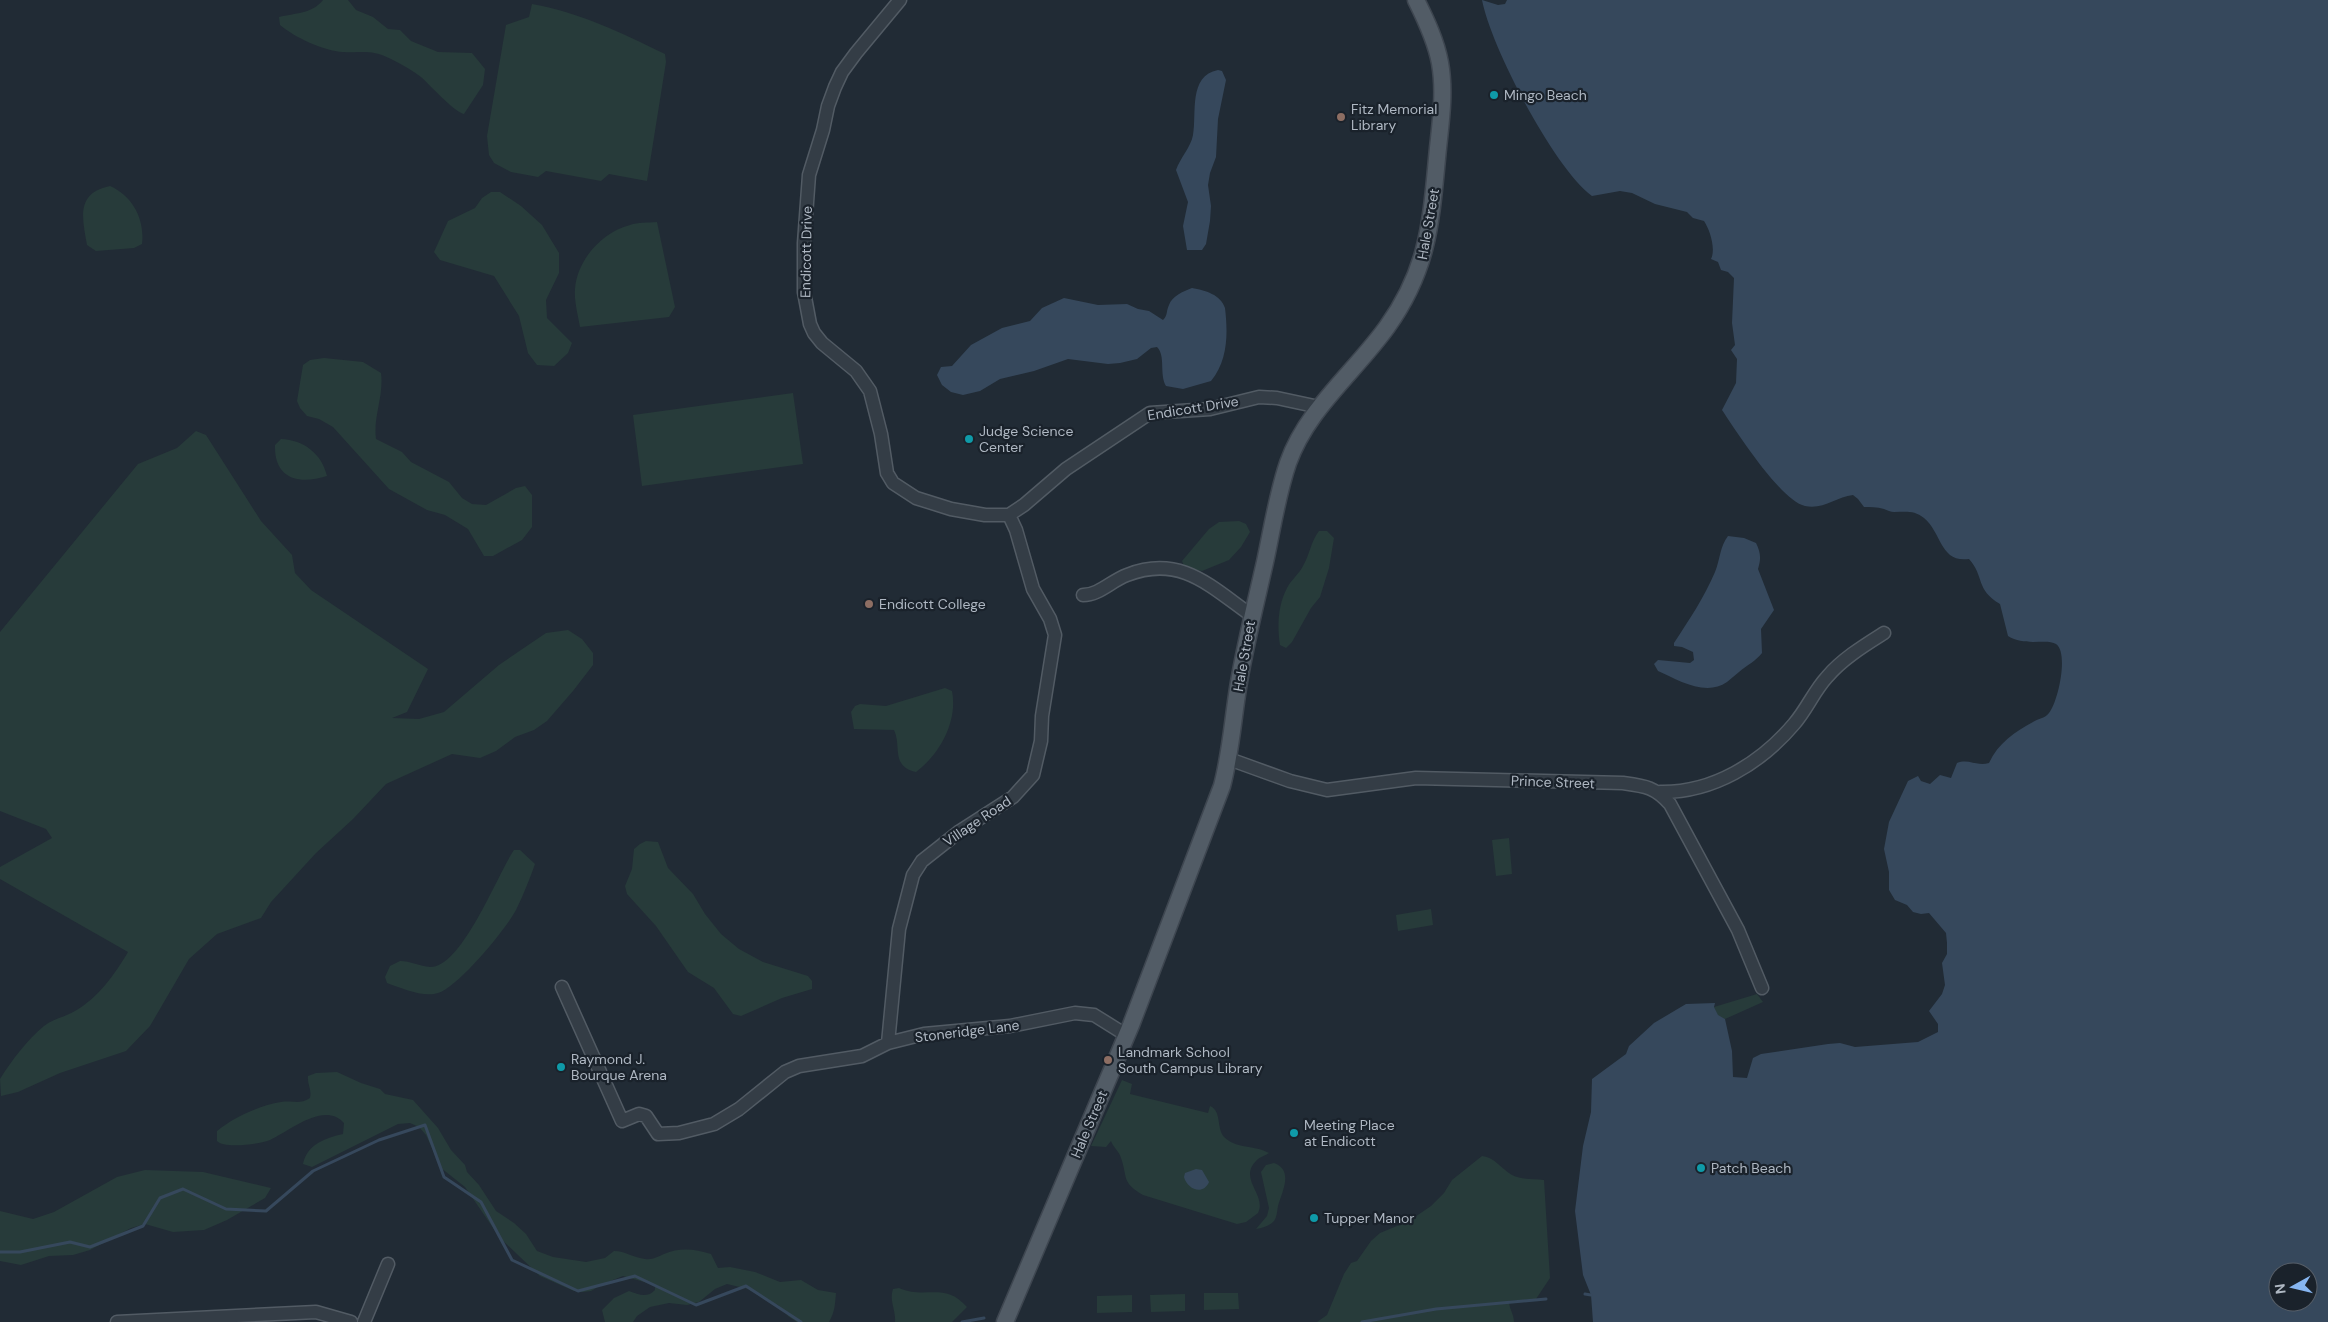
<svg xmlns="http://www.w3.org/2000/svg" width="2328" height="1322" font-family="'DM Sans',sans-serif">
<rect width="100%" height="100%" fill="#212b35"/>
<path fill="#273b3a" d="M323 0H348L356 10 373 17 388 29 400 30 411 41 438 52 472 53 485 69 483 85 464 114C453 111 431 86 421 77 412 70 401 64 391 59 371 49 363 53 343 52 324 51 294 37 280 25L279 17C295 13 312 14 323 0Z
M532 4C581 13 620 32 665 54L666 62 647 181 609 174 601 181 546 171 538 177 511 172 494 163 489 155 487 136 506 25 529 17Z
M110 186C133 196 145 220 142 244L134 248 96 251 87 245C82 217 76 193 110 186Z
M491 192H500L521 206 542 225 559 253V273L546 300 547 318 572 343 568 353 554 366 537 365 528 353 519 316 494 276 440 260 434 252 448 221 475 208 482 198Z
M657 222 675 307 669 317 580 327C578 315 574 301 575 289 577 260 602 232 630 225 638 222 648 223 657 222Z
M324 358 363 362 381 373C384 396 373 417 376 439L402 452 411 462 449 482 462 498 472 504 486 505 516 488 525 486 532 495V527L522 540 493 556H484L468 529 445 515 427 510 389 489 333 427 319 419 307 416 300 408 297 401 303 365 310 360Z
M793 393 803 464 642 486 633 415Z
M196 431 206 435 261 521 292 555 295 573 311 590 428 669 407 712 392 718 419 719 444 712 499 665 546 633 568 630 582 639 593 653V665L573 691 547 721 534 730 515 737 496 751 480 758 452 754 386 784 353 819 316 853 271 902 261 918 217 934 189 959 150 1026 126 1051 60 1073 18 1092 1 1096 0 1079C12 1060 27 1040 44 1026 53 1019 65 1017 75 1011 98 998 115 974 128 952L0 879V867L52 838 46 829 0 811V632L138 464 177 448Z
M281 439C304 440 322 454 327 476 299 485 274 479 275 445Z
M1239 521 1246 524 1250 532 1241 547 1229 560 1202 571 1185 568 1182 561 1209 529 1219 522Z
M1319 531H1327L1334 538 1329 568 1320 597 1311 608 1292 642 1286 648 1280 645C1277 626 1278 605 1287 588 1291 580 1299 574 1303 566 1310 554 1311 541 1319 531Z
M945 688 952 691C958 721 940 754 916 772 890 766 902 746 894 730L854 729 851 712 855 706 860 704 886 706Z
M1509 838 1512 874 1496 876 1492 840Z
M646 841 658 842 668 868 693 894 705 914 721 934 739 949 763 962 808 976 812 981V989L782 998 741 1016 733 1014 714 988 688 972 656 926 627 894 625 886 632 869 634 849 640 844Z
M514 850H520L535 864C530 878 523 896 516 910 506 929 458 987 438 993 424 998 401 988 387 983L385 977 390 966 400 961C410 961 420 966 430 967 462 968 498 873 514 850Z
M1431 909 1433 925 1398 931 1396 915Z
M1757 994 1763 1002 1725 1019 1718 1016 1714 1007Z
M337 1072 361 1083 380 1089 385 1094 413 1100 438 1128 451 1150 465 1165 467 1172 479 1185 496 1211 514 1223 526 1234 537 1251 553 1257 586 1262 605 1258 614 1251C625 1251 634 1258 645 1259 653 1260 657 1257 664 1254 680 1247 695 1249 711 1254L718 1268 730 1267 755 1272 780 1282 801 1280 818 1290 836 1293C835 1304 835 1312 829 1322H797L788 1316 778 1305 771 1303 748 1289 727 1284 715 1289 699 1302 687 1305 669 1303 650 1307 637 1316 633 1322H605L602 1310 614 1298 629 1291C639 1295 648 1298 655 1290V1285L623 1276 603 1284 591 1291 583 1292 574 1291 540 1276 500 1238 465 1187 441 1168 426 1135 419 1127 410 1123 398 1124 312 1167 303 1164C307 1144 326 1138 343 1134L344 1123C324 1101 290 1131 270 1140 260 1144 224 1149 217 1141V1131C234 1117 258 1106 281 1102 293 1100 299 1105 310 1098 312 1089 307 1084 308 1076L316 1073Z
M1122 1080 1132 1084 1130 1094 1208 1113 1210 1106C1222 1111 1216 1128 1224 1137 1236 1149 1255 1145 1269 1153 1265 1156 1259 1157 1256 1161 1238 1179 1267 1195 1258 1213L1246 1222 1237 1224 1143 1195C1121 1182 1128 1178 1121 1158 1119 1151 1113 1147 1111 1141L1106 1147 1091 1146Z
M1482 1156C1496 1158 1500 1168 1512 1175 1522 1180 1533 1179 1544 1180L1550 1278 1536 1299 1509 1301C1509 1309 1514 1314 1514 1322H1317L1327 1315 1344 1274 1351 1263 1357 1261 1371 1241 1380 1233 1409 1221 1431 1206 1444 1193 1452 1180Z
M1274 1163C1294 1170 1282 1192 1278 1206 1277 1211 1277 1217 1274 1221 1270 1226 1262 1228 1256 1229L1267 1216 1269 1208 1261 1172 1266 1165Z
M145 1170 203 1172 271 1188 265 1198 227 1220 204 1230 173 1232 145 1224 131 1228 90 1250 73 1255 49 1256 21 1265 0 1261V1211L33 1219 54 1212 117 1177Z
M899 1288C926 1300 944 1281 967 1307L952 1322H895C896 1310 889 1301 893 1289Z
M1204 1293H1238L1239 1309 1204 1310Z
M1185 1294V1311L1151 1312 1150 1295Z
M1132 1295V1312L1097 1313V1296Z"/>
<path fill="#36485c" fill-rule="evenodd" d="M1482 0 1498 5 1505 4 1507 0H2328V1322H1593L1591 1295 1583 1275 1575 1211 1583 1146 1591 1112 1592 1079 1626 1054 1629 1046 1654 1023 1686 1004 1715 1003 1714 1007 1718 1015 1725 1019 1732 1051 1733 1077 1747 1078 1753 1058 1761 1054 1828 1044 1840 1043 1855 1047 1918 1042 1938 1032V1024L1929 1011 1942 994 1945 985 1942 963 1947 954V943L1946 933 1929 913 1921 914 1913 912 1907 905 1895 900 1889 890V872L1884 849 1889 822 1908 781 1918 776 1921 781 1930 784 1940 775 1951 778 1957 763C1969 758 1977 767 1989 763 1998 743 2015 732 2033 722 2039 718 2044 719 2049 713 2058 702 2069 653 2056 644 2047 638 2025 647 2008 636L2000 604C1975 589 1985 577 1969 559 1940 563 1942 533 1924 518 1914 510 1906 512 1894 512 1891 512 1887 510 1884 509 1877 507 1870 507 1864 507L1858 499 1853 495C1836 497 1823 510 1805 506 1781 501 1736 431 1722 410L1736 383 1737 359 1731 350 1735 345 1732 323 1734 278 1728 272 1721 270 1718 262 1711 259C1716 249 1710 230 1704 221L1693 218 1687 212 1655 204 1632 193 1620 191 1592 196C1554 168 1491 47 1482 0ZM2278 1272H2308V1302H2278Z
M1218 70 1222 71 1226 80 1218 119 1216 157 1210 173 1208 185 1211 206 1210 221 1206 244 1202 250H1187L1183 226 1188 202 1176 170C1180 158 1191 147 1193 135 1197 113 1188 76 1218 70Z
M1192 288C1205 290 1221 295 1225 308 1228 334 1228 360 1211 381L1183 389 1166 386C1159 374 1166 356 1157 347L1151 348 1137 359 1120 363 1108 364 1068 359 1034 371 1000 379 980 391 963 395 951 392 942 385 937 375 941 367 952 366 971 345 1002 328 1030 321 1042 308 1064 298 1098 305 1127 304 1138 309 1149 311 1163 320C1168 315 1166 311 1169 305 1172 296 1184 291 1192 288Z
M1728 536 1744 538 1756 543C1761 553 1761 559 1758 569L1774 610 1761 629 1762 653C1756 661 1747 665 1739 672 1735 675 1731 679 1727 682 1706 697 1678 680 1658 671L1654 664 1658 660 1690 663 1694 660 1693 652 1682 647 1674 646V643C1689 620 1704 598 1715 572 1720 560 1720 546 1728 536Z
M1196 1169 1202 1170 1209 1182C1203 1196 1187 1189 1184 1177L1185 1173Z"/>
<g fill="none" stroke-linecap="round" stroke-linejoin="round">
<path stroke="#36485c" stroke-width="3" d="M0 1252H20L70 1242 90 1247 143 1226 160 1198 183 1189 226 1209 266 1211 313 1171 379 1140 425 1125 444 1177 481 1202 512 1260 578 1291 635 1276 696 1305 746 1286 801 1322
M1585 1294 1591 1295
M962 1322 984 1318
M1362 1322 1436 1309 1546 1299"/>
<g stroke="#525b64" stroke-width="15">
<path id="minor" d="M900 0 856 53 842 72 835 87 828 106 823 130 809 175 804 243V292L810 324 814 333 822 343 856 371 870 391 881 434 887 473 893 483 916 498 951 509 985 515H1009L1024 505 1066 469 1150 413 1210 409 1259 397 1277 398 1319 407
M1083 595C1099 595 1111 581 1127 575 1180 554 1210 586 1251 615
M1229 759 1290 781 1327 790 1416 778 1623 783C1645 786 1655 787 1670 804L1738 930 1762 988
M1660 792C1713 793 1761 763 1794 724 1807 709 1814 691 1827 677 1842 659 1865 645 1884 633
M562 987 622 1121 639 1114 646 1116 658 1134 679 1133 714 1124 739 1109 785 1072 799 1066 862 1056 888 1043 924 1034 1010 1026 1075 1013 1094 1015 1126 1035
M888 1043 899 929 913 875 922 861 960 831 1013 797 1033 775 1041 741 1042 716 1055 635 1050 619 1033 589 1016 530 1009 515
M117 1322 316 1312 351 1322
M364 1322 388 1264"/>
</g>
<g stroke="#3e4650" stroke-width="19">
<path id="major" d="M1005 1322 1131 1025 1222 786C1231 752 1233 717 1239 682 1246 641 1256 602 1265 562 1272 530 1277 495 1288 463 1307 409 1354 373 1387 327 1430 267 1431 219 1438 148 1441 120 1445 91 1440 63 1436 41 1426 20 1416 0"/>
</g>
<use href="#minor" stroke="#343d46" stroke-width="12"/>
<use href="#major" stroke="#525c66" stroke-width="16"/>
</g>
<g fill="#0f9aa8" stroke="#1a222b" stroke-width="2">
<circle cx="1494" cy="95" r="5"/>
<circle cx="969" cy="439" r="5"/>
<circle cx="561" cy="1067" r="5"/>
<circle cx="1294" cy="1133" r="5"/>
<circle cx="1701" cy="1168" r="5"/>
<circle cx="1314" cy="1218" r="5"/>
</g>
<g fill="#8d6e63" stroke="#1a222b" stroke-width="2">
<circle cx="1341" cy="117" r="5"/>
<circle cx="869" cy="604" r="5"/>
<circle cx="1108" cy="1060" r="5"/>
</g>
<g text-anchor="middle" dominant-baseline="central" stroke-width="4.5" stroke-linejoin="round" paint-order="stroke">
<g font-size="14" fill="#afb8c3" stroke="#1a222b" text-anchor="start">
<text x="1504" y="95">Mingo Beach</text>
<text x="1351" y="109">Fitz Memorial<tspan x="1351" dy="16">Library</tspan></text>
<text x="979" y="431">Judge Science<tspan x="979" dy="16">Center</tspan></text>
<text x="879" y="604">Endicott College</text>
<text x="1118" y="1052">Landmark School<tspan x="1118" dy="16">South Campus Library</tspan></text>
<text x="571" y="1059">Raymond J.<tspan x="571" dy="16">Bourque Arena</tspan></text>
<text x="1304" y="1125">Meeting Place<tspan x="1304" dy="16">at Endicott</tspan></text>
<text x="1711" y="1168">Patch Beach</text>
<text x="1324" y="1218">Tupper Manor</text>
</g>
<g font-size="14" fill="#afb8c3" stroke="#1a222b">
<text transform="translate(1428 224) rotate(-80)">Hale Street</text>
<text transform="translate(806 252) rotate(-89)">Endicott Drive</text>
<text transform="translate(1193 408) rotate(-9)">Endicott Drive</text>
<text transform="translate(1244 656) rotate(-80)">Hale Street</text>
<text transform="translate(1553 782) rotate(2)">Prince Street</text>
<text transform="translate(977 821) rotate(-34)">Village Road</text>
<text transform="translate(967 1031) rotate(-7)">Stoneridge Lane</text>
<text transform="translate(1089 1124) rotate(-67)">Hale Street</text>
</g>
</g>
<g transform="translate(2293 1287) rotate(262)"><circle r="24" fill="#1a222b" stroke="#565e68"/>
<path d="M0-4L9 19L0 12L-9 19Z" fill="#86b5f0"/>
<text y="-8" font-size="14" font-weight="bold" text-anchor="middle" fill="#afb8c3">N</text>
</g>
</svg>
